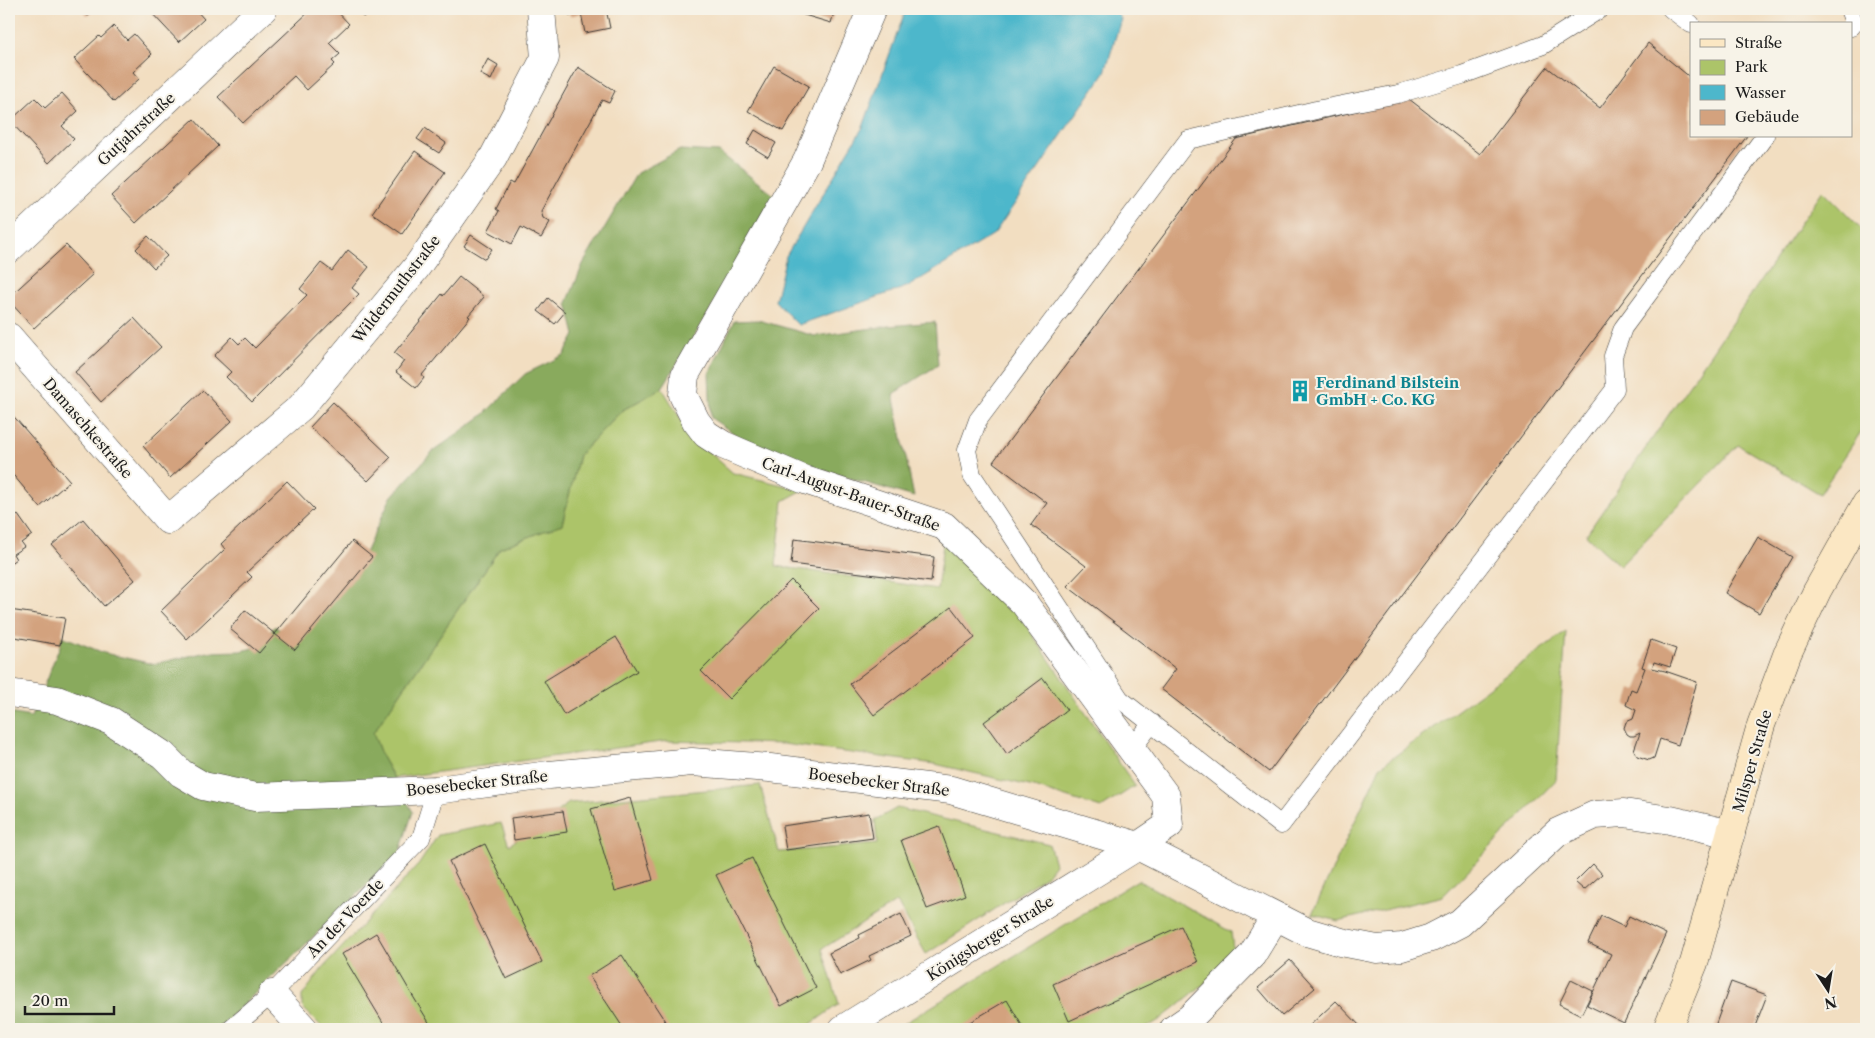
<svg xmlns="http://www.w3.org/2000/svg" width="1875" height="1038" font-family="'Libre Caslon Text',serif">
<rect width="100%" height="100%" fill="#f7f3e8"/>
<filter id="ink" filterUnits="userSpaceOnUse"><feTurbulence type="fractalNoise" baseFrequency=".02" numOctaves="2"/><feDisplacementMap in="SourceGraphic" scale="10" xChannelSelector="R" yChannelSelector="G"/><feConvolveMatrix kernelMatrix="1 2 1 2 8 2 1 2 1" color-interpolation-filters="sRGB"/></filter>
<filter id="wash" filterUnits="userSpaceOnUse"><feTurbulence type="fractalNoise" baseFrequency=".0096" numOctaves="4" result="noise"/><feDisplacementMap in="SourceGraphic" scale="20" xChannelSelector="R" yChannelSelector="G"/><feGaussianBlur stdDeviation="1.12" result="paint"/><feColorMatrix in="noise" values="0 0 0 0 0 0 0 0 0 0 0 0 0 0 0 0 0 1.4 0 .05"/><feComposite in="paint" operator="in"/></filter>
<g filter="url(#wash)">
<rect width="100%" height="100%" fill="#f2dec1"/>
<path fill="#acc469" stroke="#647042" d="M1823 190 1866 233V424L1820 494 1738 445 1620 566 1586 535Z
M662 388 692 437 733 473 803 490 783 501 776 566 937 589 944 537 1021 618 1135 786 1101 808 1034 787 935 764 783 744 668 741 394 778 382 757 373 733 500 548 562 524 579 455 621 411Z
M1566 631 1556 780 1443 896 1338 921 1312 914 1380 767Z
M760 785 779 852 877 844 875 820 897 808 1049 844 1055 864 1046 876 926 954 897 902 822 949 839 1004 804 1029H324L302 1007V996L322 969 419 864 438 835 501 823 509 845 569 803Z
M1138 880 1231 932 1233 948 1215 975 1161 1019 1144 1029H895Z"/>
<path fill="#89aa5d" stroke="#52633c" d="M680 150 719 152 774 195 755 238 662 388 621 411 579 455 562 524 500 548 373 733 382 757 413 812 399 854 218 1029H9V713L31 717 60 646 62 636 104 653 153 664 207 652 241 651 258 647 275 626 291 640 365 553 391 497 431 453 482 416 525 374 564 355 575 335 567 303 583 264 637 173Z
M758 320 815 336 888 326 935 322 938 365 893 394 914 497 761 452 711 418 709 374 734 321Z"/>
<path fill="#4db7cb" stroke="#346a74" d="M906 9H1115L1121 19 1105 72 994 234 909 286 798 325 775 301 786 256 863 127Z"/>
<g id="blocks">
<path fill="#d3a27e" d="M81 9H92L94 11 88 16Z
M148 9H195L204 19 179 42Z
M312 9H335L349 24 329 43 340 54 332 61 335 64 307 90 294 76 243 123 218 97Z
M355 9H374L363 17Z
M568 9H606L610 28 585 33 581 13 570 16Z
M784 9H835L831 23Z
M114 26 127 40 134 34 152 54 133 72 139 79 114 102 74 59 99 36 101 38Z
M1648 43 1691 78V136H1747L1269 772 1161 689 1176 669 1067 586 1086 566 1031 525 1047 503 993 462 1236 139 1409 99 1480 154 1547 67 1600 108Z
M488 59 498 65 491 80 480 74Z
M774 66 809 86 783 131 748 111Z
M578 67 615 91 609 103 602 100 541 211 543 218 550 222 541 238 521 227 512 244 488 231 499 211 496 209 510 182 514 184Z
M62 93 78 111 62 126 74 139 49 163 10 121 35 98 45 108Z
M194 119 218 146 136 223 111 196Z
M425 128 446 143 439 153 417 139Z
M755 130 776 143 768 157 747 144Z
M415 151 445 172 402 234 372 213Z
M471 235 492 249 485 259 464 246Z
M148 236 167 256 154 268 136 249Z
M66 245 93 274 34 328 9 301V297Z
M348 250 369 267 352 288 359 294 252 402 226 377 231 372 214 356 232 337 239 344 245 338 255 348 307 295 300 289 321 263 332 271Z
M459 277 484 297 468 316 470 317 422 375 424 378 416 388 396 372 404 361 394 353 442 294 443 296Z
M548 298 565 312 555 324 538 311Z
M134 318 161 347 101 402 75 372Z
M203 390 232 421 170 478 143 446Z
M333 402 391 457 368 481 310 427Z
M9 411 70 481 40 507 9 470Z
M287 481 314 509 247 572 252 577 187 639 161 611 225 549 221 544Z
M18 515 32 535 21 543 24 547 13 554 16 559 9 564V528L10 527 9 521Z
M83 519 135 580 104 606 52 545Z
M1758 537 1792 557 1759 613 1725 593Z
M794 539 934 557 931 582 791 564Z
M352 541 372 557 295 650 275 634Z
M791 580 819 608 729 699 701 671Z
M951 607 975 638 874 715 850 684Z
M9 610 65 618 60 645 9 636Z
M245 610 275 634 259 653 230 629Z
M616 637 637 671 564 715 544 681Z
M1651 640 1676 649 1670 667 1654 662 1652 668 1665 671 1697 682 1678 745 1660 739 1654 758 1649 760 1637 756 1634 750 1640 733 1634 736H1630L1627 734 1624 728 1626 722 1633 719 1636 710 1626 705 1631 689 1636 691 1642 676 1645 668 1642 667Z
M1043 678 1067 710 1007 754 984 722Z
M630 798 653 880 615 891 591 809Z
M563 811 567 832 514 840 511 818Z
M869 813 873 838 786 850 782 826Z
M939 826 965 895 927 909 901 840Z
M485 844 542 962 506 979 449 861Z
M752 858 816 988 781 1006 716 875Z
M1593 864 1602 874 1584 890 1575 882Z
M901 914 911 936 869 956 871 960 840 975 829 953 860 938 859 935Z
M1601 916 1624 927 1629 916 1666 934 1624 1023 1587 1005 1611 954 1588 943Z
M1181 926 1198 962 1069 1021 1053 984Z
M376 933 411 993 433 1029H387L342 954Z
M622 955 661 1015 670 1029H624L589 976Z
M1290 960 1315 988 1282 1016 1258 988Z
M1571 980 1593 991 1581 1015 1559 1004Z
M1731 982 1767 995 1754 1029H1714Z
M1007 1000 1024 1029H958Z
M1336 1001 1363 1029H1306Z"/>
</g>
</g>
<g filter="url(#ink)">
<use href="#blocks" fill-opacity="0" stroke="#3c3935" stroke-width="1"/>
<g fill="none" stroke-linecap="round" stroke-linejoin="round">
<g stroke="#3c3935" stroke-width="19">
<path id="lane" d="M1600 9 1543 45 1462 75 1398 94 1316 110 1188 140 978 420 967 450 972 475 1120 699 1281 825 1615 389 1613 356 1623 328 1765 136
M1671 9 1691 24
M1849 9 1854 23 1851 27
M1131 750 1152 723
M231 1029 272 994 421 838 436 790"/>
</g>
<g stroke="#3c3935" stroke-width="29">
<path id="street" d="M9 249 263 9
M9 337 168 520 301 407 416 268 493 158 545 58 541 9
M9 693 57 700 111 721 163 755 181 773 203 786 255 797 436 790 549 775 692 762 770 768 951 790 1138 846 1307 932 1341 942 1377 949 1402 947 1431 938 1460 923 1558 832 1595 815 1624 813 1670 820 1731 834
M272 994 304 1029
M843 1029 1138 846 1169 825 1166 796 1024 603 944 526 805 480 723 445 706 434 696 421 683 395 685 375 807 161 872 9
M1174 1029 1190 1018 1252 955 1275 917"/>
</g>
<g stroke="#3c3935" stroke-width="29">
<path id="secondary" d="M1667 1029 1694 963 1761 725 1788 652 1817 591 1866 504"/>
</g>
<use href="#lane" stroke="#fff" stroke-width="18"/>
<use href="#street" stroke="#fff" stroke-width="28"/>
<use href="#secondary" stroke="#fbe7c3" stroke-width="28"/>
</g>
</g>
<defs>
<g id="building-bare" transform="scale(1.725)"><path d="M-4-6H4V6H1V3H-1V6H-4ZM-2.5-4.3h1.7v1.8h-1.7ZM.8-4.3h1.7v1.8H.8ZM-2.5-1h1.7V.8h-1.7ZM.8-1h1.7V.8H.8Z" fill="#0f9aa8" stroke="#f7f3e8" stroke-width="2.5" paint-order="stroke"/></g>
</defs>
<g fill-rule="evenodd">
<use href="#building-bare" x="1300" y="391"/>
</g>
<g text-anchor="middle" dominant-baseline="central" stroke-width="4" stroke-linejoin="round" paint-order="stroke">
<g font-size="15" fill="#1c1c1c" stroke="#f7f3e8">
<text transform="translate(136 129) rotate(-43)">Gutjahrstraße</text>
<text transform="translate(396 289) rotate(-52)">Wildermuthstraße</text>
<text transform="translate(88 428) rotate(49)">Damaschkestraße</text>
<text transform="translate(851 494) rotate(20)">Carl-August-Bauer-Straße</text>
<text transform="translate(1752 761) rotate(-74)">Milsper Straße</text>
<text transform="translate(879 782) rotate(7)">Boesebecker Straße</text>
<text transform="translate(477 783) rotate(-6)">Boesebecker Straße</text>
<text transform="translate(345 918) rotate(-46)">An der Voerde</text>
<text transform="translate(990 938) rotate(-32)">Königsberger Straße</text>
</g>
<g font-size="15" font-weight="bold" fill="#0d838f" stroke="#f7f3e8" text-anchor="start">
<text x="1316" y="382">Ferdinand Bilstein<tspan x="1316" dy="17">GmbH + Co. KG</tspan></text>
</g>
</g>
<rect width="1875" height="1038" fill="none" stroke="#f7f3e8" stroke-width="30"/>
<rect x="1690" y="22" width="162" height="115" fill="#f7f3e8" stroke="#9f9d96"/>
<rect x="1700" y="39" width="25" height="8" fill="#fbe7c3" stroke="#9f9d96"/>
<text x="1735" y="48" font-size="15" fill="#1c1c1c">Straße</text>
<rect x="1700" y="60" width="25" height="15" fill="#acc469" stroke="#9f9d96"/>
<text x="1735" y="72" font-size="15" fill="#1c1c1c">Park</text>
<rect x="1700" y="85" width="25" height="15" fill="#4db7cb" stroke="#9f9d96"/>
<text x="1735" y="98" font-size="15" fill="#1c1c1c">Wasser</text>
<rect x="1700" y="110" width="25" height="15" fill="#d3a27e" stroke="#9f9d96"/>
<text x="1735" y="122" font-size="15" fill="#1c1c1c">Gebäude</text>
<g transform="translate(1828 990) rotate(168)" stroke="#f7f3e8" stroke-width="4" paint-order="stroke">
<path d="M0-4L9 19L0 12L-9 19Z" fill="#1c1c1c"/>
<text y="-8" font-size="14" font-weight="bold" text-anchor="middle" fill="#1c1c1c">N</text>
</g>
<path d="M25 1006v8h89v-8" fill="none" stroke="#1c1c1c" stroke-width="2.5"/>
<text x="32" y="1006" font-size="15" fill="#1c1c1c" stroke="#f7f3e8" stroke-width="4" paint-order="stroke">20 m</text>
</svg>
